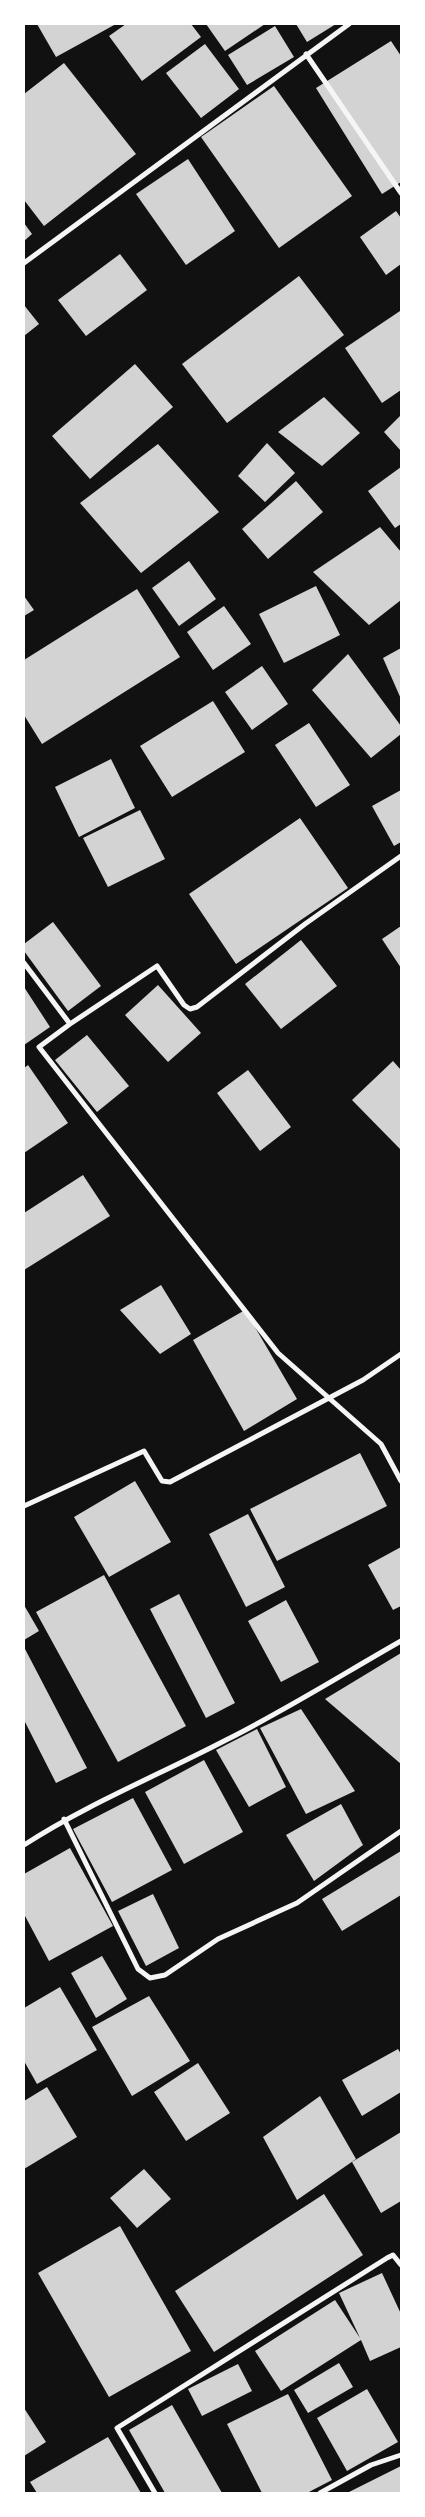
<svg xmlns="http://www.w3.org/2000/svg" width="425" height="2517" font-family="Raleway,sans-serif">
<rect width="100%" height="100%" fill="#111"/>
<path fill="#d3d3d3" d="M37 24H116L56 57Z
M126 24H191L201 37 142 81 109 36Z
M206 24H265L225 51Z
M296 24H336L307 42Z
M275 26 294 57 247 85 228 55Z
M391 41 401 56V182L382 194 316 88Z
M205 44 239 89 201 118 166 73Z
M64 63 136 154 44 226 24 200V94Z
M274 86 352 196 279 248 201 137Z
M188 159 235 231 186 265 136 194Z
M396 211 401 218V264L386 275 360 237Z
M24 223 32 234 24 241Z
M120 254 147 290 86 336 58 300Z
M299 276 344 335 227 423 182 364Z
M24 305 39 324 24 336Z
M400 311 401 390 382 403 345 348Z
M135 364 173 407 90 479 52 436Z
M324 397 360 433 322 466 278 432Z
M401 415V451L384 432Z
M267 443 295 473 265 502 238 476Z
M158 444 219 512 141 573 80 503Z
M401 467V524L395 528 368 491Z
M296 481 323 512 268 559 242 529Z
M380 527 401 552V600L369 625 313 572Z
M189 561 216 599 179 626 152 588Z
M316 586 340 635 284 663 259 614Z
M137 589 180 657 42 744 24 715V660Z
M24 596 34 610 24 616Z
M224 606 251 644 213 670 187 632Z
M401 648V699L383 658Z
M348 654 401 726V734L371 758 312 690Z
M262 666 288 704 252 730 225 692Z
M213 701 245 752 172 797 140 746Z
M309 723 350 785 316 807 275 745Z
M111 759 135 808 79 837 55 787Z
M401 790V842L394 846 372 806Z
M140 810 165 859 108 887 83 838Z
M300 818 348 888 236 964 189 894Z
M53 922 101 986 68 1011 24 951V944Z
M401 926V968L382 939Z
M301 940 337 986 281 1029 245 984Z
M158 985 201 1033 168 1062 125 1015Z
M24 987 50 1027 24 1045Z
M87 1035 129 1086 97 1112 55 1060Z
M393 1061 401 1070V1150L352 1100Z
M28 1065 68 1123 24 1153V1068Z
M248 1070 291 1127 260 1151 217 1093Z
M83 1175 110 1216 24 1270V1213Z
M161 1285 191 1334 160 1354 120 1310Z
M245 1310 297 1399 244 1431 193 1340Z
M360 1453 387 1506 277 1561 250 1509Z
M135 1481 171 1542 109 1577 74 1517Z
M248 1514 285 1587 246 1607 209 1534Z
M401 1547V1606L393 1610 368 1565Z
M104 1575 186 1726 118 1762 36 1612Z
M179 1594 235 1703 206 1718 150 1609Z
M286 1600 319 1662 281 1682 248 1621Z
M24 1605 39 1631 24 1640Z
M24 1647 87 1768 56 1783 24 1720Z
M401 1653V1764L325 1699Z
M301 1709 355 1791 306 1814 260 1728Z
M257 1729 286 1787 249 1807 216 1750Z
M204 1760 243 1832 184 1864 145 1792Z
M133 1798 172 1870 112 1902 73 1829Z
M341 1804 363 1845 314 1881 286 1835Z
M70 1848 113 1926 49 1961 24 1914V1874Z
M401 1851V1895L342 1931 322 1899Z
M153 1894 179 1948 146 1966 118 1911Z
M102 1956 127 1999 96 2018 71 1973Z
M60 1987 97 2050 37 2084 24 2061V2008Z
M149 1996 190 2061 132 2096 92 2027Z
M398 2049 401 2054V2092L362 2116 342 2080Z
M198 2063 230 2113 186 2141 154 2092Z
M47 2087 77 2137 24 2169V2101Z
M320 2096 356 2159 297 2200 263 2137Z
M401 2132V2201L381 2213 352 2162Z
M144 2169 171 2199 137 2228 110 2198Z
M324 2194 363 2255 214 2352 175 2291Z
M120 2226 191 2351 109 2397 38 2273Z
M382 2273 401 2314V2347L370 2361 361 2340 281 2391 255 2351 335 2300 360 2338 339 2293Z
M339 2363 353 2387 308 2413 294 2390Z
M238 2364 252 2391 202 2416 188 2389Z
M367 2389 398 2442 347 2471 317 2418Z
M288 2394 332 2480 307 2493H262L227 2424Z
M172 2405 222 2493H165L129 2430Z
M24 2408 46 2442 24 2456Z
M108 2437 141 2493H37L30 2482Z
M401 2466V2493H347Z"/>
<g fill="none" stroke-linecap="round" stroke-linejoin="round">
<path stroke="#f5f5f5" stroke-width="5" d="M306 54 401 193
M24 263 349 24
M24 963 70 1024 39 1047 278 1353 381 1444 401 1481
M70 1024 157 966 184 1005 190 1009 197 1007 305 924 401 856
M24 1506 144 1451 162 1481 170 1482 363 1380 401 1354
M64 1819 138 1969 150 1978 165 1975 218 1939 297 1903 401 1831
M24 1845C87 1804 159 1775 226 1740 286 1710 343 1674 401 1641
M155 2493 117 2428 387 2258 393 2255 401 2265
M320 2493 371 2465 401 2455"/>
</g>
<rect width="425" height="2517" fill="none" stroke="#ffffff" stroke-width="50"/>
</svg>
